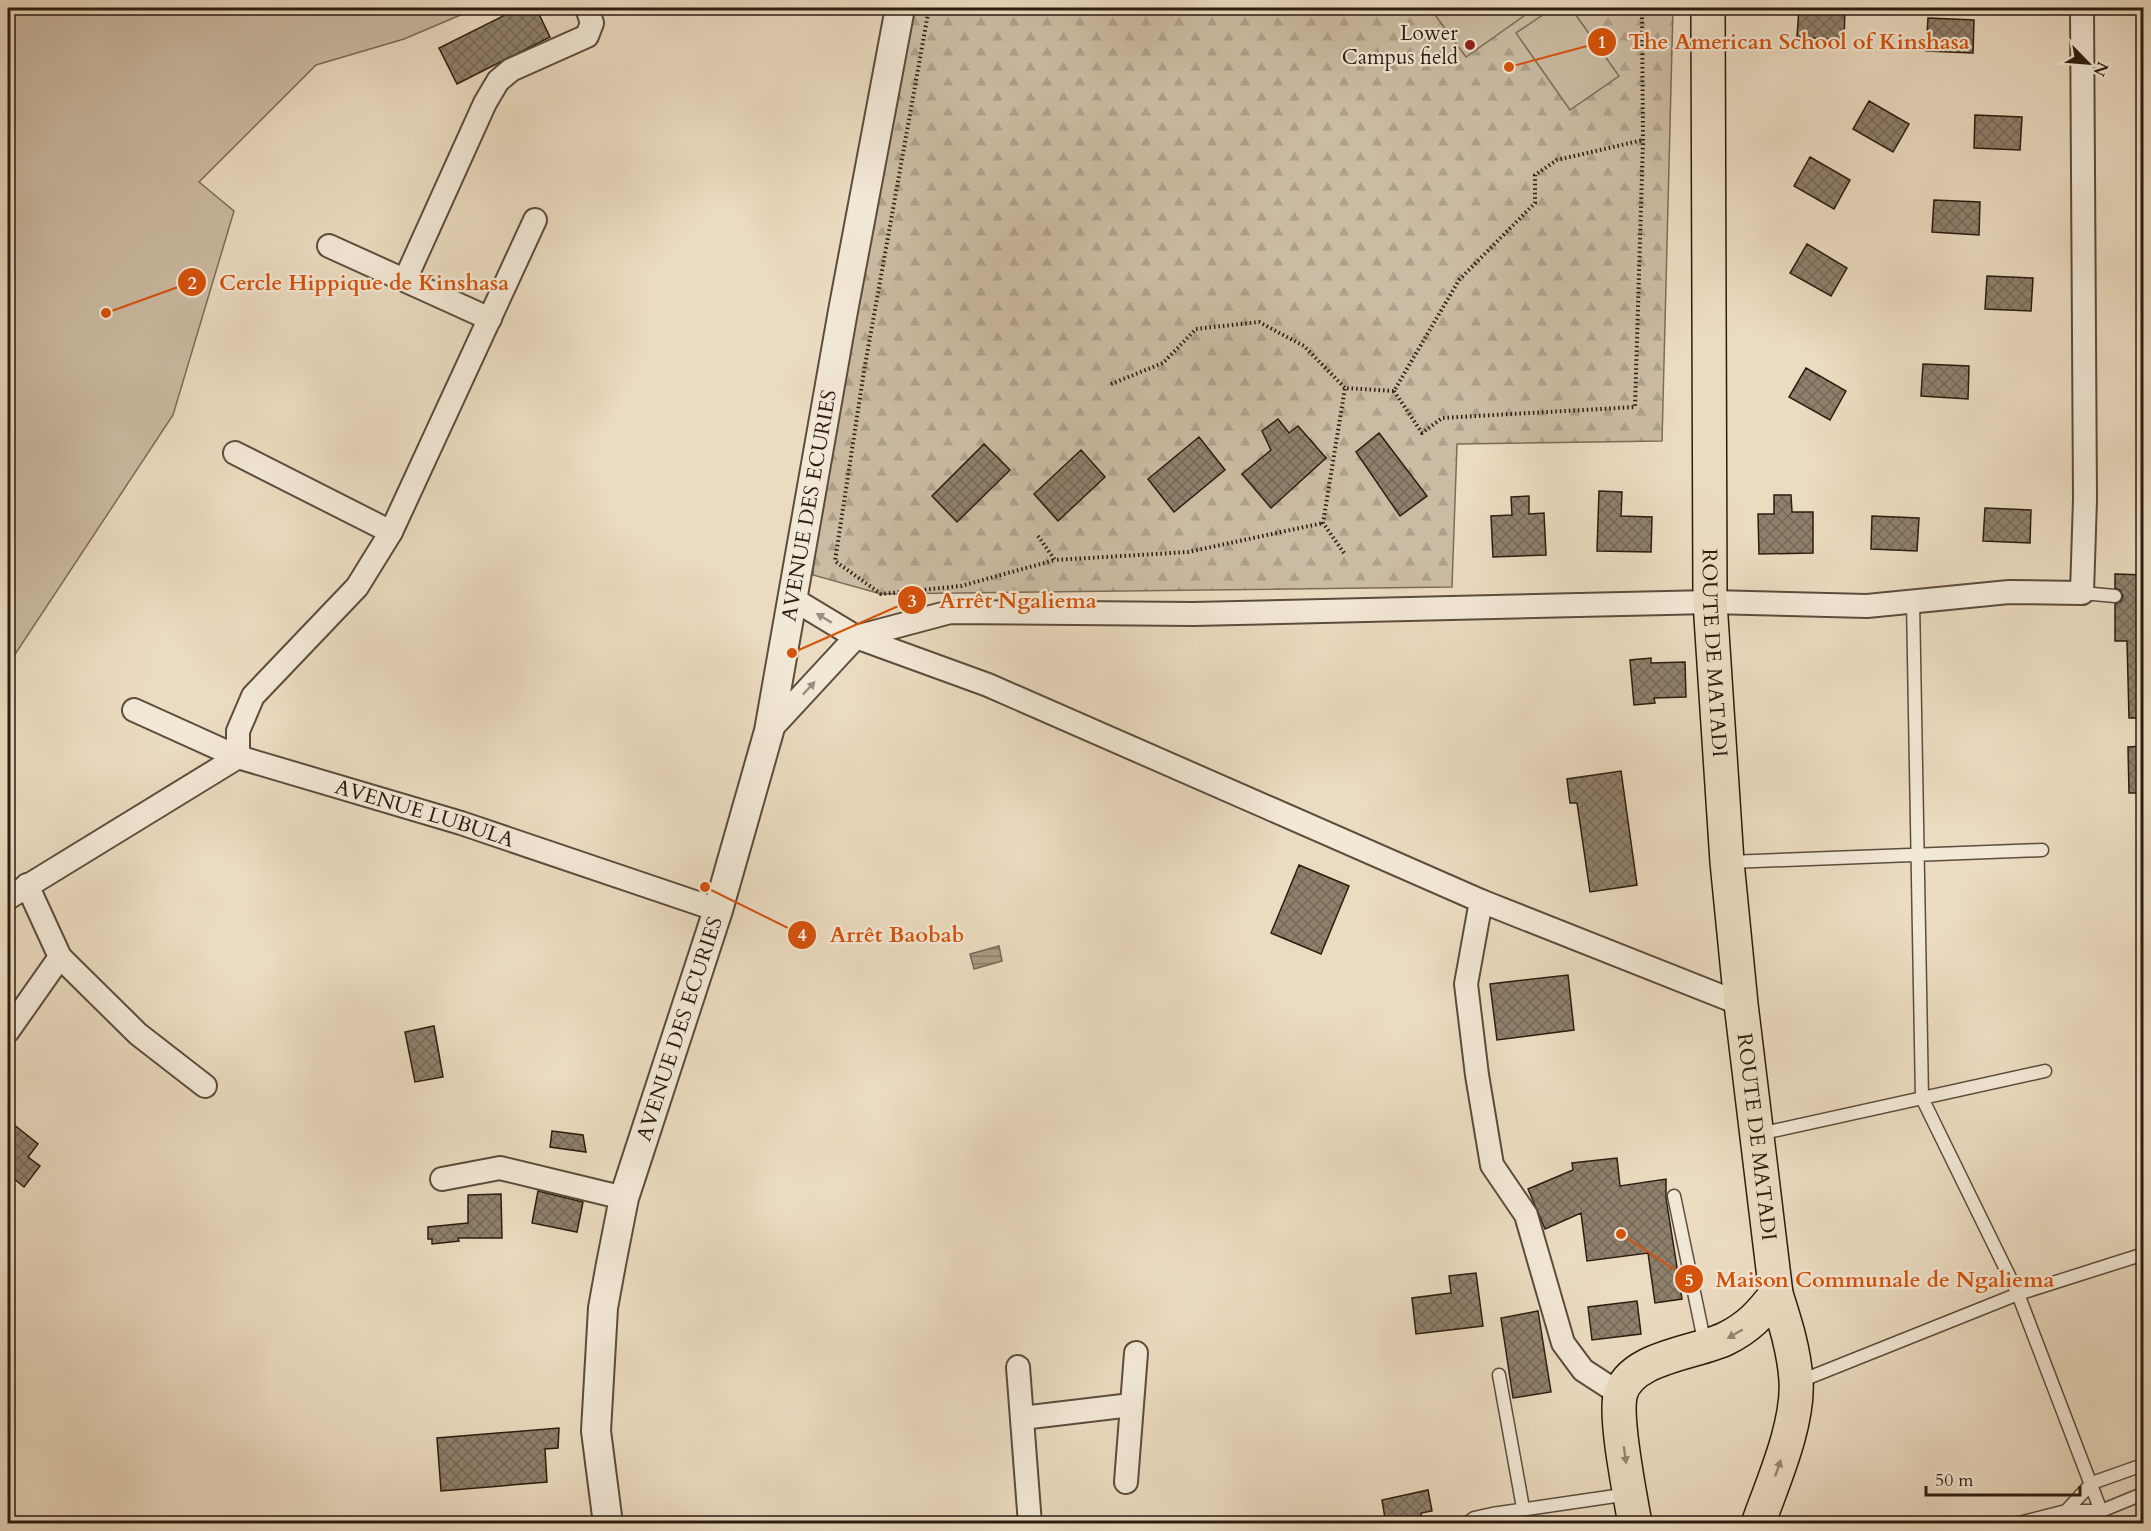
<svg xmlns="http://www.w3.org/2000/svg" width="2151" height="1531" font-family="Cardo,serif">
<defs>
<pattern id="forest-firs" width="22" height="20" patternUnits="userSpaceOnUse" patternTransform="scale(1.5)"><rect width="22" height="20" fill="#cbbba2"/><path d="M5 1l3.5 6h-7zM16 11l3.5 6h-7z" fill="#aea08a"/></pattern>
<pattern id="water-rules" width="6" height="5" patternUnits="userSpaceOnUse" patternTransform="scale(1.5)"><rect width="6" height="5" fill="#aa9a84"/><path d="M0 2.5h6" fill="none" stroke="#8b7d6b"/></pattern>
<pattern id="building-cross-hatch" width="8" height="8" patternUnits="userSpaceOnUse" patternTransform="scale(1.5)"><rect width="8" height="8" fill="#8f806c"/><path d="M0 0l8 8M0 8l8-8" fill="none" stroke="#756857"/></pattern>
</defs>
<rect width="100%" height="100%" fill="#ebdbc0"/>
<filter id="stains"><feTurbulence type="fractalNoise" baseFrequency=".00333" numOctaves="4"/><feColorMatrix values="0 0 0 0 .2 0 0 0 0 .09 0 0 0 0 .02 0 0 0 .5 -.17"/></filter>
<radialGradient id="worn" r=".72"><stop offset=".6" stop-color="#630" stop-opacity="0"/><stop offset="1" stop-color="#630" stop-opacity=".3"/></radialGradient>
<path fill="url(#forest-firs)" stroke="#7c6c59" stroke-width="1.5" d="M913 8H1673L1662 441 1457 444 1452 587 881 594 813 575 817 506Z"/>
<path fill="#cbbba2" stroke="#7c6c59" stroke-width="1.5" d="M8 8H477L404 39 316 65 199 182 234 211 173 415 8 665Z
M1430 8H1535L1466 57Z
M1553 8H1571L1619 76 1570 110 1516 33Z"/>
<path fill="url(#water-rules)" stroke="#786856" stroke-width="1.5" d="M999 946 1002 961 974 969 970 954Z"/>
<path fill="url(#building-cross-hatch)" stroke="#2c1d10" stroke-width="1.5" d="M519 8H536L550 37 457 84 439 48Z
M1799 8H1845L1844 40 1797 37Z
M1928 18 1974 20 1973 53 1926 51Z
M1869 101 1909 124 1893 152 1853 129Z
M1975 115 2022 117 2020 150 1974 148Z
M1810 157 1850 180 1834 209 1794 186Z
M1934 200 1980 202 1979 235 1932 232Z
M1807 244 1847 268 1831 296 1790 273Z
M1987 276 2033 278 2031 311 1985 309Z
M1923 364 1969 366 1968 399 1921 396Z
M1806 368 1846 391 1830 420 1789 397Z
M1278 419 1289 433 1298 426 1326 458 1271 508 1242 474 1271 450 1262 431Z
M1379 433 1427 496 1400 516 1356 452Z
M1199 437 1225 470 1174 512 1148 479Z
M984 444 1010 470 957 522 932 496Z
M1081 450 1105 477 1058 521 1034 494Z
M1599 491 1622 492 1621 516 1652 517 1651 552 1597 551Z
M1774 495H1791L1792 512H1813V553L1759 554 1758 514H1774Z
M1529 496V514L1544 513 1546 555 1493 557 1491 516 1512 515 1511 497Z
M1985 508 2031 510 2030 543 1983 541Z
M1872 516 1919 518 1917 551 1871 549Z
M2115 574 2144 575V718H2129L2127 641H2115V604L2121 601 2123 596 2120 590 2115 588Z
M1651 658V663L1685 662 1686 697 1654 698 1655 703 1634 705 1630 660Z
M2144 746V793H2129L2128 747Z
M1621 771 1637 885 1590 892 1577 803H1570L1567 779Z
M1299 865 1349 886 1321 954 1271 933Z
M1568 975 1574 1030 1497 1040 1490 984Z
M434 1026 443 1077 415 1082 405 1032Z
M8 1120 38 1144 28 1157 40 1166 24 1187 8 1174Z
M552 1131 583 1135 586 1152 550 1147Z
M1617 1158 1620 1186 1666 1179V1198L1682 1299 1655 1303 1648 1253 1587 1261 1581 1213 1545 1229 1528 1189 1573 1170 1572 1163Z
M538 1191 583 1202 577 1232 532 1223Z
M501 1194 502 1238H458L459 1241 432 1244V1239H428V1227L468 1223V1195Z
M1476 1273 1483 1326 1416 1334 1412 1298 1451 1293 1449 1276Z
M1637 1301 1641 1334 1592 1340 1588 1307Z
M1538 1311 1551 1392 1513 1398 1501 1318Z
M559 1428 558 1448 545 1449 547 1482 441 1491 437 1438Z
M1428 1490 1432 1511 1421 1513 1423 1524H1386L1382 1500Z"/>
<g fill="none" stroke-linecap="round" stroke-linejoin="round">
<g stroke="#5c4c3c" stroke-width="15">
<path id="service" d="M2082 593 2115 596
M1913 601 1922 1098 2018 1294 2101 1511
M1729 862 2042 850
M1759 1134 2045 1071
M1674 1196 1705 1345
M1499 1375 1523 1508
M1798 1382 2018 1294 2144 1254
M2066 1511 2092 1483 2140 1466
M1466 1524 1474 1518 1492 1514 1629 1494
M2015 1524 2066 1511H2101L2140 1495"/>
</g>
<g stroke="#5c4c3c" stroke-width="26">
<g id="minor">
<path d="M329 246 490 319"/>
<path d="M405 280 485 103 498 81 511 70 587 36 592 23 587 8"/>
<path d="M235 453 391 532"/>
<path d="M793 599 856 637 988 685 1481 901 1741 1004"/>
<path id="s1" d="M134 710 238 757 461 823 718 910"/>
<path d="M769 731 856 637 950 612 1193 614 1710 602 1867 606 2009 592 2082 593 2085 499 2082 8"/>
<path d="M8 898 238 757V731L253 696 357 587 391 532 535 220"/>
<path d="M1481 901 1466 984 1477 1075 1492 1165 1526 1215 1563 1343 1583 1370 1620 1394"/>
<path d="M60 957 138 1034 205 1086"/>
<path d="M8 1031 60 957 27 885"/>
<path d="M442 1179 500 1168 624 1198"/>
<path d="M1018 1367 1030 1524"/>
<path d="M1022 1418 1131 1405"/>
<path d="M1126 1482 1136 1353"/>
</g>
</g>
<g stroke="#5c4c3c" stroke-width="32">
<g id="tertiary">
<path id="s2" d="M608 1524 596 1431 603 1308 611 1264 624 1198 718 910 769 731 843 311 900 8"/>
</g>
</g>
<g stroke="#2c1d10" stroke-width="36">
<g id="primary">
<path id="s3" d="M1708 8 1710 602 1727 862 1741 1004 1776 1294C1785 1322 1794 1350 1796 1380 1799 1424 1773 1482 1758 1524"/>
<path d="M1635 1524C1630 1494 1615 1422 1620 1396 1628 1357 1696 1353 1725 1339 1748 1328 1761 1314 1776 1294"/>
</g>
</g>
<path stroke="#2c1d10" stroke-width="4" stroke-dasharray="1.5 3" stroke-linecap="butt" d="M929 8 864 371 835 561 881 594 961 586 1055 560
M1111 384 1163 363 1196 329 1259 322 1304 346 1345 388
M1394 391 1422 433 1442 418 1635 407 1643 140 1642 8
M1038 536 1055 560 1188 552 1323 523
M1344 553 1323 523 1345 388 1394 391 1459 280 1535 203V175L1557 160 1643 140"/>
<use href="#service" stroke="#f2e8d6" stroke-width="12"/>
<use href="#minor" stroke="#f2e8d6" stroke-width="22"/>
<use href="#tertiary" stroke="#f2e8d6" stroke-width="28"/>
<use href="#primary" stroke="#ebdbc0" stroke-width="33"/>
</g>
<defs><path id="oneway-solid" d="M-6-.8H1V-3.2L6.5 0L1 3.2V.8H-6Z" transform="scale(1.5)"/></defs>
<g fill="#998d7d">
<use href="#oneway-solid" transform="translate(824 618) rotate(-149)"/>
<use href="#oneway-solid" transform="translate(809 688) rotate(-47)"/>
</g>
<g fill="#958671">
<use href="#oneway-solid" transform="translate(1735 1334) rotate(150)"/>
<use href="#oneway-solid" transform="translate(1625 1455) rotate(82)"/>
<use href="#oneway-solid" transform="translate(1778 1468) rotate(-71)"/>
</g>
<circle fill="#8f2418" stroke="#f2e8d6" stroke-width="2" cx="1470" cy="45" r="6"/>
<g text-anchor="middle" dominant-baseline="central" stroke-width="4.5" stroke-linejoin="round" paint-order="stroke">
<g font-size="21" fill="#2c1d10" stroke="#f2e8d6" text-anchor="end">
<text x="1458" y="33">Lower<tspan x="1458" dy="24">Campus field</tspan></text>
</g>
<g font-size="21" fill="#2c1d10" stroke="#f2e8d6">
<text stroke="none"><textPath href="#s2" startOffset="1047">AVENUE DES ECURIES</textPath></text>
<text stroke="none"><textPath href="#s3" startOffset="645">ROUTE DE MATADI</textPath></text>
<text stroke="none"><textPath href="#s1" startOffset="309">AVENUE LUBULA</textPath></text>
<text stroke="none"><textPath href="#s2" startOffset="507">AVENUE DES ECURIES</textPath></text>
<text stroke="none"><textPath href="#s3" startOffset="1131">ROUTE DE MATADI</textPath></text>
</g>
</g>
<path fill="none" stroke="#d5530c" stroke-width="2" d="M1509 67L1602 42M106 313L192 282M792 653L912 600M705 887L802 935M1621 1234L1689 1279"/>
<g fill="#d5530c" stroke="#f2e8d6" stroke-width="2">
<circle cx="1509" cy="67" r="6"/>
<circle cx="106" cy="313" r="6"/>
<circle cx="792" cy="653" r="6"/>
<circle cx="705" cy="887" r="6"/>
<circle cx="1621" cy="1234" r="6"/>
<circle cx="1602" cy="42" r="15"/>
<circle cx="192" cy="282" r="15"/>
<circle cx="912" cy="600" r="15"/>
<circle cx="802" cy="935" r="15"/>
<circle cx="1689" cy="1279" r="15"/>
</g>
<g font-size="18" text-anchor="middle" font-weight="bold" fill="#fff">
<text x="1602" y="48">1</text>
<text x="192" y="289">2</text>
<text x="912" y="607">3</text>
<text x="802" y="941">4</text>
<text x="1689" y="1286">5</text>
</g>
<g font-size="22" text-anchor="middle" font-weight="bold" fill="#d5530c" stroke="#f2e8d6" stroke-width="4.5" stroke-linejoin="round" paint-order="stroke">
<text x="1799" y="49">The American School of Kinshasa</text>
<text x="364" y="290">Cercle Hippique de Kinshasa</text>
<text x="1018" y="608">Arrêt Ngaliema</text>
<text x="897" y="942">Arrêt Baobab</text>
<text x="1885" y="1287">Maison Communale de Ngaliema</text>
</g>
<rect width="2151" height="1531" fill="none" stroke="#ebdbc0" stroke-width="30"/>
<rect x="9" y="9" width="2133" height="1513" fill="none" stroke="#2c1d10" stroke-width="3"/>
<rect x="15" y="15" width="2121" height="1501" fill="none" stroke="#2c1d10" stroke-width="1.5"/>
<g transform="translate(2088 63) rotate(115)" stroke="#f2e8d6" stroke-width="4.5" paint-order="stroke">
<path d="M0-4.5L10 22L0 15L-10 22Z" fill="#2c1d10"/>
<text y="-9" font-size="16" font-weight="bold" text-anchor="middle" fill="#2c1d10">N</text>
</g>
<path d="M1926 1486v9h154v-9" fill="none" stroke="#2c1d10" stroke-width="3"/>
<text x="1935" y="1486" font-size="18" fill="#2c1d10" stroke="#f2e8d6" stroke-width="4.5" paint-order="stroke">50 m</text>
<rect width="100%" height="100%" filter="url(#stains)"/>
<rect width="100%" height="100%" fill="url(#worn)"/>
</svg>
